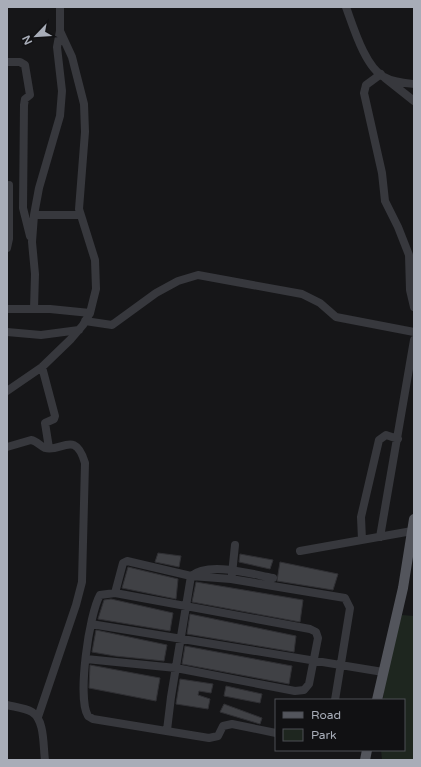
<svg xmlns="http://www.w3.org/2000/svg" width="421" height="767" font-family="'Varela Round',sans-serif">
<rect width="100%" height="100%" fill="#161618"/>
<path fill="#1e261f" d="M402 615 414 616V760H382L381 750H404V700H383L386 667Z"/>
<path fill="#404145" stroke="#303034" d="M158 553 181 556 179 567 155 562Z
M240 554 273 560 270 569 239 562Z
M280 562 338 574 333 590 277 581Z
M128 567 178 579 176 599 122 588Z
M196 582 303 600 300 622 192 602Z
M111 599 173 613 170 631 98 619 104 600Z
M190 614 296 636 294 652 187 634Z
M96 630 167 645 164 661 115 656 92 652Z
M185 646 292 666 289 684 182 664Z
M90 665 160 678 156 701 89 688Z
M180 679 213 684 211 693 199 691 198 695 210 699 208 709 176 704Z
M226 686 262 694 260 703 224 696Z
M224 704 262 718 260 724 220 712Z"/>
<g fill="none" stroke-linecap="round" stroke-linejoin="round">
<path stroke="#37383d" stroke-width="8" d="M346 7C353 26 365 67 384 77 392 82 404 83 414 84
M7 62H20L25 65 30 95 25 99 24 105 23 208 30 236
M381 74 366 85 364 93 382 173 385 201 398 227 409 255 410 290 414 307
M385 78 414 101
M34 215H80
M7 248 9 239V185
M7 309H50L90 313
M34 309 35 274 32 242 34 215 39 188 60 116 62 91 57 47 60 31
M85 321 112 325 156 293 178 281 198 275 302 294 320 303 336 317 414 332
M7 332 41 335 79 330
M42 367 55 416 54 419 45 423 49 448
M7 391 42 367 71 339 83 325 90 313 96 289 95 260 79 209 85 132 84 104 72 57 60 31V7
M7 447 31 440C37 441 40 446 45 448 61 453 75 429 85 463L82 582 76 605 38 717
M380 537 414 340
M362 540 361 517 379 440 386 435 398 439
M300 551 412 531
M232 574 235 545
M91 624 383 672
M86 659 176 668 295 691 304 690 309 684 318 638 316 632 310 629 115 593
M7 705C15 707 25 708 32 712 45 720 43 746 45 760
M167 730 171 697 191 576C209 561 251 574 273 578
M276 733 232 724 223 726 218 736 209 738 93 719 88 716C77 698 89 614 100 595L115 593 123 563 127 561 191 576 231 579 345 598 350 608 335 700"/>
<path stroke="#53555c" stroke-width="10" d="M377 700 403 588 414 519
M365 760 367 750"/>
</g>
<rect width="421" height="767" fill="none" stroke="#a8adb8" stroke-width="16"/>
<rect x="275" y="699" width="130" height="52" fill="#111113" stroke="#4d4f55"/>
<rect x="283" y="712" width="20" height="6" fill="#53555c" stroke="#4d4f55"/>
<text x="311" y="719" font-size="12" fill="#a8adb8">Road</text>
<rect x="283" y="729" width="20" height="12" fill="#1e261f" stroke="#4d4f55"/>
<text x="311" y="739" font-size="12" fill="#a8adb8">Park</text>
<g transform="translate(36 36) rotate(245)" stroke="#111113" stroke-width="3" paint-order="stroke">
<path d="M0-3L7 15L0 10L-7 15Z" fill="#a8adb8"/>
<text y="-6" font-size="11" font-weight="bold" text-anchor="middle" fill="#a8adb8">N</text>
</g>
</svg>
